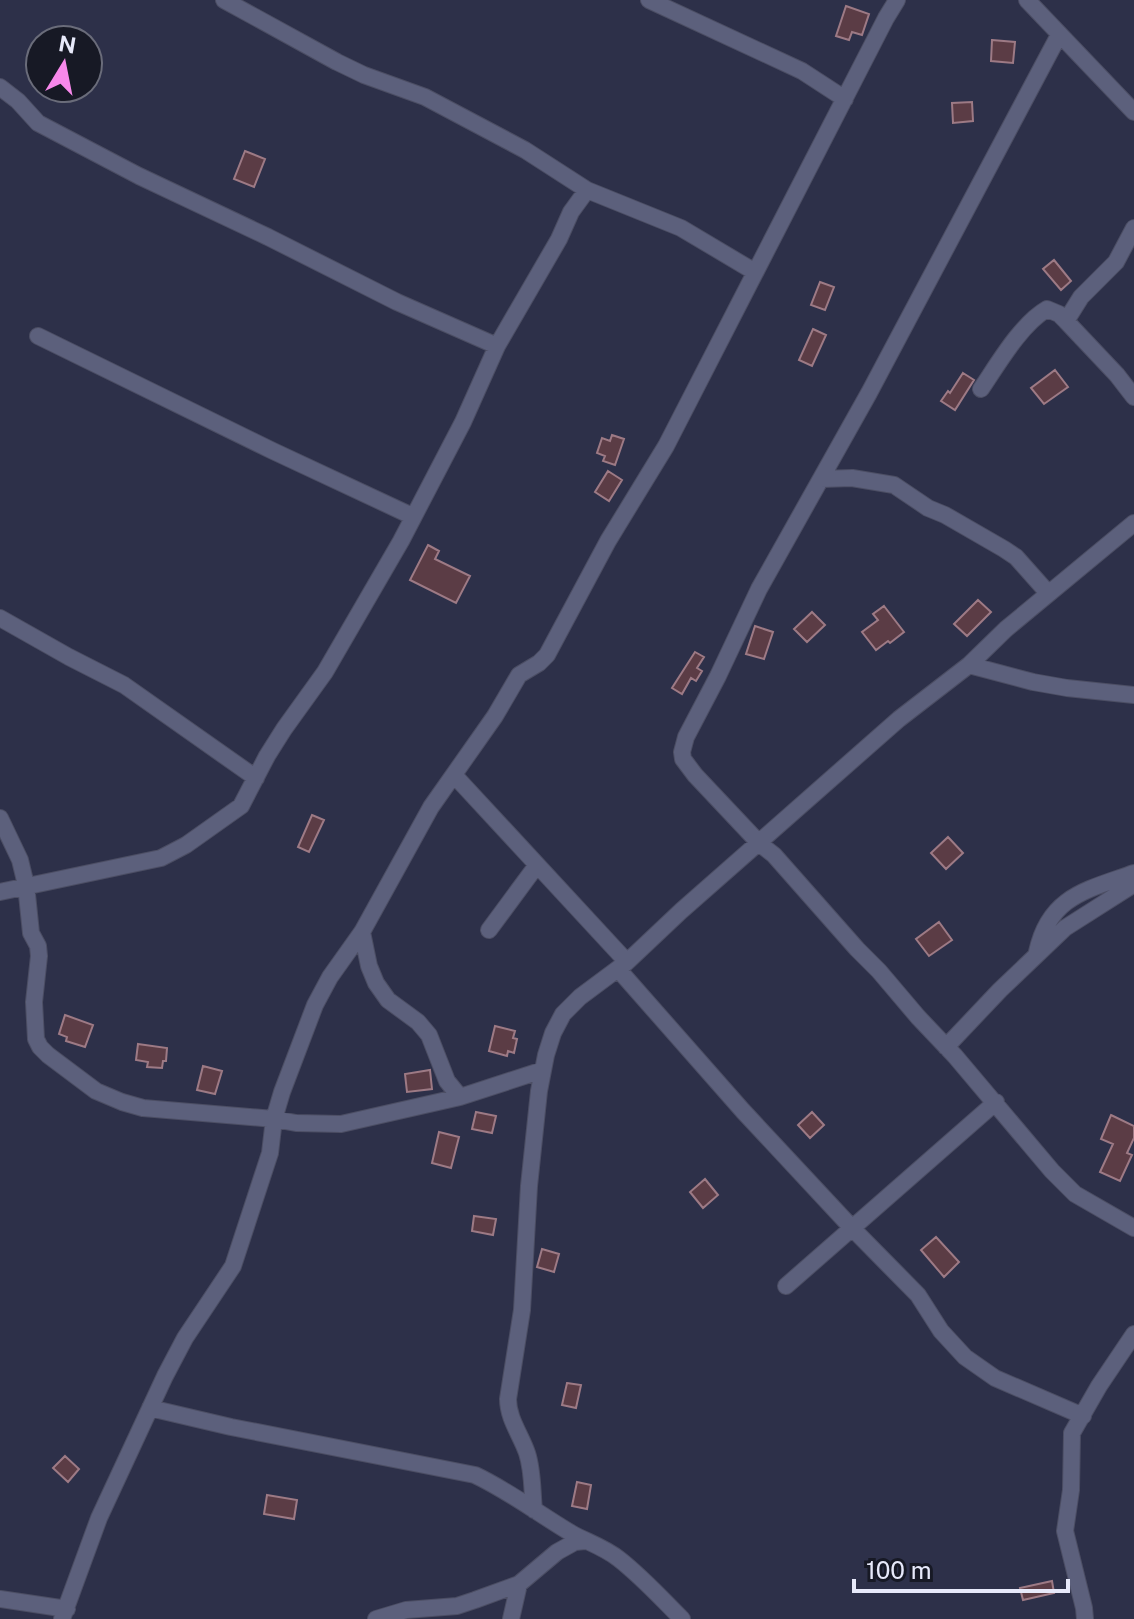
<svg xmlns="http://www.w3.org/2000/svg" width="1134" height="1619" font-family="'Public Sans',sans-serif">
<rect width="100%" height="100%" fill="#2d3049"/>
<path fill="#5b3c45" stroke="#9d7a85" stroke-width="2" d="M846 6 869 14 862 35 852 32 849 40 836 36Z
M992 40 1015 42 1013 63 991 61Z
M972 102 973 121 953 123 952 103Z
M245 151 265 159 254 187 234 179Z
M1054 260 1071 281 1061 290 1043 269Z
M820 282 834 287 825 310 811 305Z
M813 329 826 335 812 366 799 360Z
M1055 370 1068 387 1044 404 1031 388Z
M963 373 974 380 955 410 941 401 948 391 950 393Z
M612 435 624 439 615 465 603 461 605 456 597 453 602 438 610 441Z
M608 471 622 480 609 501 595 492Z
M428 545 439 551 435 559 470 576 456 603 410 580Z
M978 600 991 612 967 636 954 624Z
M884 606 904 632 890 643 888 641 876 650 862 632 878 620 873 614Z
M812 612 825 625 807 642 794 629Z
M755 626 773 632 764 659 746 654Z
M695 652 704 657 697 668 702 671 696 681 691 678 682 694 672 688Z
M312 815 324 820 309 852 298 847Z
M948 837 963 853 946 869 931 853Z
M939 922 952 940 929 956 916 939Z
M65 1015 93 1025 85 1047 66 1041 67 1037 59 1034Z
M495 1026 515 1031 513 1038 517 1039 514 1053 508 1051 507 1056 489 1051Z
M138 1044 167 1048 166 1061H163L162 1068 147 1067 148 1062 136 1060Z
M203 1066 222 1071 215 1094 197 1090Z
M430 1070 432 1089 407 1092 405 1074Z
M476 1112 496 1116 492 1133 472 1129Z
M812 1112 824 1125 810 1138 798 1125Z
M1111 1115 1134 1126V1138L1127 1153 1132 1155 1120 1181 1100 1172 1113 1144 1101 1139Z
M439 1132 459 1137 451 1168 432 1163Z
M705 1179 718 1195 703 1208 690 1192Z
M474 1216 496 1219 493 1235 472 1231Z
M936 1237 959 1262 944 1277 921 1250Z
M542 1249 559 1254 554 1272 537 1267Z
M567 1383 581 1385 576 1408 562 1405Z
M65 1456 79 1469 68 1482 53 1468Z
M577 1482 591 1485 587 1509 572 1506Z
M267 1495 297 1500 294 1519 264 1514Z
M1052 1581 1054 1593 1023 1600 1020 1588Z"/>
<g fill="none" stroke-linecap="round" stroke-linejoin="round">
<g stroke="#4c4e64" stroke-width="18">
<path id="minor" d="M224 0 337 62 364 75 425 97 525 150 587 190 681 228 755 272
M649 0 802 71 845 99
M1027 0 1134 112
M1059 35 869 393 759 589 718 676 686 737 682 752 683 759 695 775 760 844 774 855 857 949 879 971 918 1017 955 1056 1052 1171 1075 1194 1134 1228
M0 87 18 101 38 123 139 176 268 237 397 302 497 346
M1066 321 1081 297 1116 262 1134 228
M38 336 273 451 412 516
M981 389C998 364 1021 324 1047 309L1059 314 1066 321 1117 375 1134 397
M821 479 852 478 894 485 928 508 945 515 1004 549 1016 557 1048 593
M0 618 69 657 124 685 256 778
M969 665 1033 682 1067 688 1134 695
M454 775 627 962
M0 818 20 860 26 885 31 933 38 946 39 956 34 1002 36 1039 40 1047 48 1055 96 1091 122 1102 143 1108 274 1119 282 1092 315 1005 330 977 362 932 431 807 495 716 519 675 539 663 547 655 608 541 666 446 886 18 897 0
M0 892 161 858 186 845 241 806 267 756 284 729 325 672 401 541 463 422 497 346 559 239 571 212 587 190
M489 930 537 865
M362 932 369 966 376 983 388 1000 418 1022 429 1035 447 1081 460 1097
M1037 952C1049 896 1087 890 1134 873
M618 969 743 1111 852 1228 918 1295 941 1331 965 1357 995 1378 1083 1416
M946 1047 1000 990 1065 928 1134 884
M786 1286 996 1102
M150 1408 231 1427 475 1475C509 1491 539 1514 571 1533 587 1542 604 1547 619 1559 642 1577 662 1599 682 1619
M534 1510C532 1491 533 1471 527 1453 521 1435 508 1419 508 1399L522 1310 529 1186 539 1091 546 1055 553 1033 563 1014 580 997 627 962 681 911 899 719 969 665 1006 629 1134 523
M0 1599 67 1609
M62 1619 99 1518 165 1376 185 1338 233 1266 270 1153 274 1119 296 1123 341 1124 460 1097 543 1070
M376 1619 406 1610 457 1606 475 1600 519 1584 557 1552 575 1542 585 1541
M511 1619 519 1584
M1085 1619 1084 1608 1065 1531 1071 1490 1072 1433 1099 1386 1134 1334"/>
</g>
<use href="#minor" stroke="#5c607c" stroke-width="16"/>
</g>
<g transform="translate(64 64) rotate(10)"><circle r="38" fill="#171925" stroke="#6a6c7a" stroke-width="2"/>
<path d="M0-6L14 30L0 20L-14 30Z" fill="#f888eb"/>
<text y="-12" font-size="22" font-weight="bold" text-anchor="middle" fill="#e7e9fa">N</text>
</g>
<path d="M854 1579v12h214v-12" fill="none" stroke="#e7e9fa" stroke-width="4"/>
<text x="866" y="1579" font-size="24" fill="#e7e9fa" stroke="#171925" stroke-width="6" paint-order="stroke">100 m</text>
</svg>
